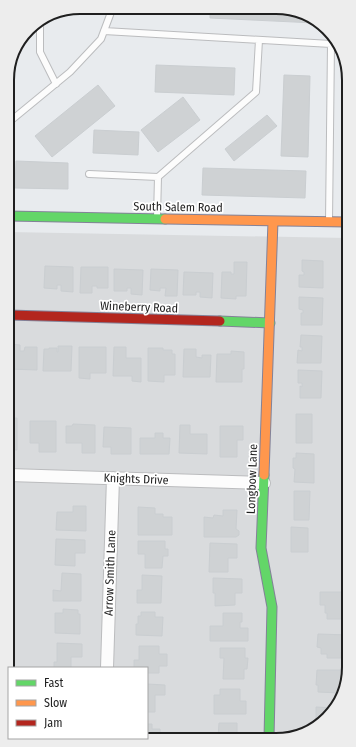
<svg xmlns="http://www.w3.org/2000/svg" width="356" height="747" font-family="'Fira Sans Condensed',sans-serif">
<rect width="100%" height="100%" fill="#e8ebee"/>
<path fill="#d9dbdd" d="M8 232 347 238 348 404 346 405 343 576H348L349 672 331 715 295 737 66 739 64 738H147V668H9Z"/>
<path fill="#cfd2d4" stroke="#caced1" d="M210 8H291L315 21V23L210 18Z
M156 65 235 68 234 95 155 92Z
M284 75 310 76 308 157 281 156Z
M98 85 115 106 52 157 35 136Z
M183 97 200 120 158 152 141 130Z
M267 115 277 126 234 161 225 149Z
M94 130 139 132 138 155 93 153Z
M16 161 68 163V189L15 188Z
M203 168 306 171 305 198 202 195Z
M302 260 323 261V288L299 287V275H304V272L302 271Z
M234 262H247L246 296H236V299L221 298 222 272H231V274H234Z
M45 266 73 267V292L61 291V285H57V289L44 288Z
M81 267H108V288H97V286H92V293H80Z
M114 269 143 270 142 295 131 294V288H127V291H114Z
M151 269 178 270 177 296H165L166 288H160V291L150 290Z
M184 272 213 273 212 298 200 297V292H196V295H183Z
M299 297 323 298 322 325H301V313H303V310L299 309Z
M301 335 322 336 321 363H297L298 350 302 351V347H300Z
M9 344 20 345V351H24L25 347H37V370L9 369Z
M58 346H72L71 371H43L44 349H49V348H57V352H58Z
M79 347H106V373H90V379L79 378Z
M114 347H126V358H141V382L132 381V376H113Z
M148 348H163V350H172V354H175V375H164V382L148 381Z
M184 349H196V357L202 358V355H211L210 377H183Z
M231 351 244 352V369H242V382H216L217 354H231Z
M298 370 322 371 321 398H300V386L302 387V383H298Z
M296 414H312V443H296Z
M9 418H17V450L9 449Z
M30 421H56V452H39V443H30Z
M73 424 95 425V453H82V443H66V426H72Z
M180 425H190V434H207V454L179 453Z
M220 426H243V440H237V457H220Z
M104 427 131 428V454H111V447H103Z
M155 433H163V438H170L169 454H140V438H155Z
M296 453 314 454V483L294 482 295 469 293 468V458H296Z
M294 491H310L309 520H294Z
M73 506H86V531L56 530 57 512H73Z
M138 507 155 508V514H163V517H172V535H138Z
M223 510H237L236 529 239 531V535L236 537H204V517L213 518 214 515 223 516Z
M291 527 308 528V552H291Z
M56 539 85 540V553H75V566L55 565Z
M138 541H165V549H168V556H163L162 568H145V554H138Z
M210 543 237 544V558H228V572H209Z
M62 573 81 574V601H53V590L61 591Z
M142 575 162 576 161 603H137V590H142Z
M213 578 242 579V593H235V605L215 606V593H213Z
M320 592H345L344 611H346V619H327V613H325V605H320Z
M63 609 78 610V614H80V634L55 633V613H63Z
M141 612H155V617H163L162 636 136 635V624H138V616H141Z
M223 613H242V622H240V628H248V641H210V626H223Z
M318 634 349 635V652H341V658H327V654H321V648L317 647Z
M57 643 82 644V657H71V668H54V662H57Z
M139 646H159V654H167V666H159V673H147V668H134V660H139Z
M220 648H245V658H248L247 669H244V679H223L224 658H220Z
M317 670H343V687L340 693 318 692V685H316Z
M147 684 165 685V695H155V712H147Z
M220 689H240V701H246V714H214V695H220Z
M316 707 334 708 331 715 321 721V720H316Z
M219 723H237V738H218Z
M147 724H152V729H160V738H132H147Z"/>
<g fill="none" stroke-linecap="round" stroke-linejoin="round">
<g stroke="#bbbcbe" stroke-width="8">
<path id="lane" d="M40 22V52L56 84
M104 31 331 44
M8 123 70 72 101 39 113 7
M89 174 158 177 256 92 259 40
M157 217 158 177
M329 221 331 44 335 40"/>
</g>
<g stroke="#bbbcbe" stroke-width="14">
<path id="street" d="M9 475 264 483
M107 668 113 478"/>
</g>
<g stroke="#838298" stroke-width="11">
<path id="fast" d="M8 216 165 219
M220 321 270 323
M264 475 261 548 272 607 269 738"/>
</g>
<g stroke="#838298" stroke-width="11">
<path id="slow" d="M165 219 347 222
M264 475 273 221"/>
</g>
<g stroke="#838298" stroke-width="11">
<path id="jam" d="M8 315 220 321"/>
</g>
<use href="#lane" stroke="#fcfcfc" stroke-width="6"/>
<use href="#street" stroke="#fcfcfc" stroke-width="12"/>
<use href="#fast" stroke="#63d668" stroke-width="9"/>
<use href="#slow" stroke="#ff974d" stroke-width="9"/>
<use href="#jam" stroke="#b3261e" stroke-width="9"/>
</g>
<g text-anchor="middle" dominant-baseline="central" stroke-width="3.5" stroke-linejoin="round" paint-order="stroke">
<g font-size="12" fill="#1f1f1f" stroke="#fff">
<text transform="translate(178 207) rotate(1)">South Salem Road</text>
<text transform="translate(139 307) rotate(2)">Wineberry Road</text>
<text transform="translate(136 479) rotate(2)">Knights Drive</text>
<text transform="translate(252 479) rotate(-88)">Longbow Lane</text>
<text transform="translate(110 573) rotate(-88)">Arrow Smith Lane</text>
</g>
</g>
<path d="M0 0H356V747H0ZM80 14H276A66 66 0 0 1 342 80V667A66 66 0 0 1 276 733H80A66 66 0 0 1 14 667V80A66 66 0 0 1 80 14Z" fill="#ededed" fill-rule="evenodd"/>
<path fill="none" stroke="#1f1f1f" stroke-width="2" d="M80 14H276A66 66 0 0 1 342 80V667A66 66 0 0 1 276 733H80A66 66 0 0 1 14 667V80A66 66 0 0 1 80 14Z"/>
<rect x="8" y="667" width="140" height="72" fill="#ffffff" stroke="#a5a5a5"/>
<rect x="16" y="680" width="20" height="6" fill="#63d668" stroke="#a5a5a5"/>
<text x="44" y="687" font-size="12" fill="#1f1f1f">Fast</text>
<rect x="16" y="700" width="20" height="6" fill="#ff974d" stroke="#a5a5a5"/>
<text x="44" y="707" font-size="12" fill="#1f1f1f">Slow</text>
<rect x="16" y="720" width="20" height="6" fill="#b3261e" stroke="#a5a5a5"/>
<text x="44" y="727" font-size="12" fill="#1f1f1f">Jam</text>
</svg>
